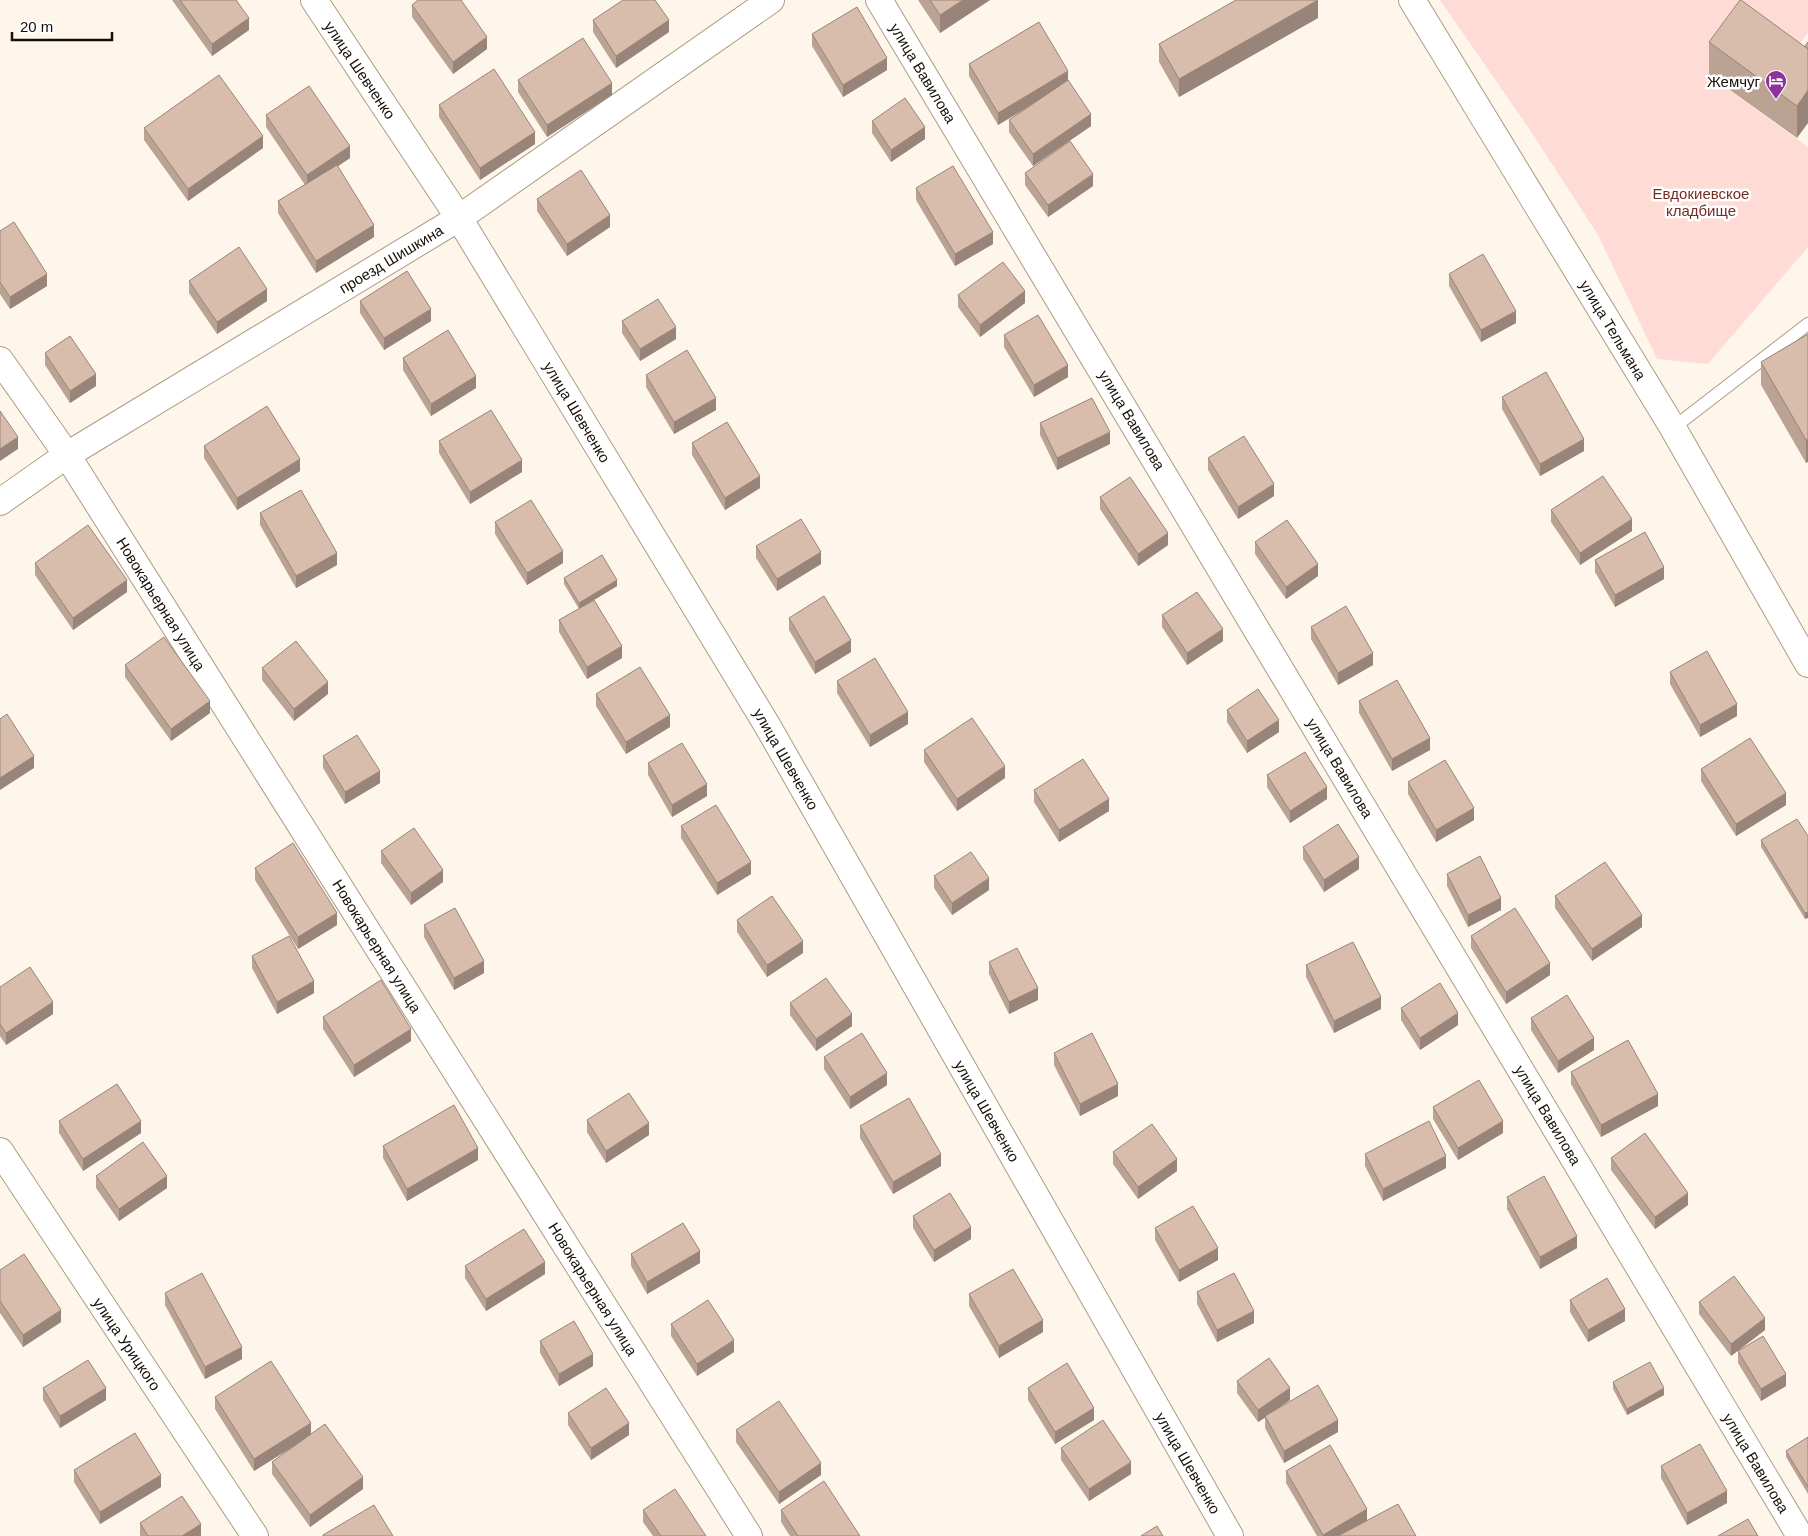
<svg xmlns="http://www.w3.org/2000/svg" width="1808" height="1536" font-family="Arial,sans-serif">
<rect width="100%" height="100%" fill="#fef6eb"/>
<path fill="#ffdbd5" d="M1440 0H1808V33L1784 64 1709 75 1808 147V247L1708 364 1657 359 1598 235 1530 130Z"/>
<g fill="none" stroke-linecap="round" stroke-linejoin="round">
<g stroke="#ae9b83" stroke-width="14">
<path id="lane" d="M1673 428 1808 324"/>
</g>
<g stroke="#ae9b83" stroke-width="28">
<path id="street" d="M314 0 459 218 767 725 1230 1536
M879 0 1800 1536
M1412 0 1673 428 1808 664
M0 360 67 455 749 1536
M0 502 67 455 459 218 771 0
M0 1151 255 1536"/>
</g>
<use href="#lane" stroke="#fff" stroke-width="12"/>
<use href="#street" stroke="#fff" stroke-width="26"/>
</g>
<path fill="#bba394" d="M172 0H236L249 30 212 56Z
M918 0H990L940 33Z
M412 5 487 49 453 74 412 17Z
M1318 18 1179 97 1159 62V44Z
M593 20 669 32 616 68 593 32Z
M812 34 887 70 843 97 812 46Z
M1709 42 1805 46 1797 138 1709 75Z
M969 64 1068 80 1091 126 1033 166 1009 132V120L1035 102 998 125 969 76Z
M518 80 612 95 547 137 518 92Z
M439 105 535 144 480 180 439 117Z
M266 115 350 158 338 166 374 237 316 273 278 213V201L305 185 266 127Z
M872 121 925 139 891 162 872 133Z
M144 128 263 148 188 201 144 140Z
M1025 173 1093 186 1048 217 1025 185Z
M916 188 993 244 955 266 916 200Z
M537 199 610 227 567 256 537 211Z
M0 231 47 286 10 309 0 294Z
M1449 274 1516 323 1481 342 1449 286Z
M189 281 267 301 217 334 189 293Z
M958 295 1025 303 980 337 958 307Z
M360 301 431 321 384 350 360 313Z
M622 321 676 339 640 361 622 333Z
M1808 334 1806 463 1761 385V362Z
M1004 335 1068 377 1034 397 1004 347Z
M45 353 96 386 70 403 45 365Z
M403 358 476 388 431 416 403 370Z
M646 375 716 410 674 434 646 387Z
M1502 397 1584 451 1540 476 1502 409Z
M1040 423 1110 444 1057 470 1040 435Z
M439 441 522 472 470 504 439 453Z
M692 443 760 488 725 510 692 455Z
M204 446 300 471 237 510 204 458Z
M1208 458 1274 496 1238 519 1208 470Z
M1100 497 1168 545 1138 566 1100 509Z
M1551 510 1632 531 1580 565 1551 522Z
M260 513 337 565 296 588 260 525Z
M495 522 563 563 527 585 495 534Z
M1255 542 1318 576 1286 599 1255 554Z
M756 546 821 564 777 591 756 558Z
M1595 560 1664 579 1615 607 1595 572Z
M35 563 127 592 73 630 35 575Z
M564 578 617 586 594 600 622 658 587 679 559 632V620L579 609 564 584Z
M1162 615 1223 641 1187 665 1162 627Z
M789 618 851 652 815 674 789 630Z
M1311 627 1373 665 1338 685 1311 639Z
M125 665 210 713 171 741 125 677Z
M262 668 328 694 294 721 262 680Z
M1670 672 1737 716 1700 737 1670 684Z
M837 681 908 724 870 747 837 693Z
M596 694 670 727 626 754 596 706Z
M1359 701 1430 750 1392 771 1359 713Z
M1227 710 1279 732 1247 753 1227 722Z
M924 750 1005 778 957 811 924 762Z
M323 756 380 783 345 804 323 768Z
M648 763 707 796 672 817 648 775Z
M1701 769 1786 805 1736 836 1701 781Z
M1267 775 1327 799 1290 823 1267 787Z
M1408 782 1474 820 1436 842 1408 794Z
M1034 790 1109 811 1059 842 1034 802Z
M681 826 751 874 717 895 681 838Z
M1808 836 1805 919 1761 847V840Z
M1303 847 1359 869 1324 892 1303 859Z
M381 851 443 882 411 905 381 863Z
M255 868 337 925 298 949 255 880Z
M1447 874 1501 910 1468 927 1447 886Z
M934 876 989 890 952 915 934 888Z
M1555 896 1642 927 1592 961 1555 908Z
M737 920 803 953 767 977 737 932Z
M424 925 484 973 454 990 424 937Z
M1471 936 1550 975 1506 1004 1471 948Z
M252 956 314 993 277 1014 252 968Z
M989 962 1038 1000 1009 1014 989 974Z
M1306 965 1381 1009 1334 1033 1306 977Z
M0 987 53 1014 6 1045 0 1036Z
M790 1003 852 1026 816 1051 790 1015Z
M1401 1008 1458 1025 1420 1050 1401 1020Z
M323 1017 411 1041 354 1077 323 1029Z
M1531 1018 1594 1050 1558 1073 1531 1030Z
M1054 1053 1118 1096 1080 1116 1054 1065Z
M824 1057 887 1085 850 1109 824 1069Z
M1571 1072 1658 1106 1601 1137 1571 1084Z
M1433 1107 1503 1133 1458 1160 1433 1119Z
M587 1120 649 1135 606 1163 587 1132Z
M59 1121 141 1133 83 1171 59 1133Z
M860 1126 941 1166 893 1194 860 1138Z
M383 1146 478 1160 407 1201 383 1158Z
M1113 1152 1177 1171 1138 1199 1113 1164Z
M1365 1154 1446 1168 1383 1201 1365 1166Z
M1611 1158 1688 1205 1655 1229 1611 1170Z
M96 1176 167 1188 119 1221 96 1188Z
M1507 1197 1577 1248 1540 1269 1507 1209Z
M913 1216 971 1239 934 1262 913 1228Z
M1155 1228 1218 1260 1179 1282 1155 1240Z
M631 1254 700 1263 647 1294 631 1266Z
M465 1266 545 1274 486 1311 465 1278Z
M0 1270 61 1322 23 1347 0 1313Z
M1197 1292 1254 1323 1217 1342 1197 1304Z
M165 1293 242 1359 205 1379 165 1305Z
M969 1294 1043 1332 999 1358 969 1306Z
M1570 1300 1625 1321 1588 1342 1570 1312Z
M1699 1302 1765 1330 1731 1356 1699 1314Z
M671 1324 734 1352 697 1376 671 1336Z
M540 1341 593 1366 559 1386 540 1353Z
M1738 1351 1786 1386 1761 1401 1738 1363Z
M1237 1381 1290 1400 1275 1410 1338 1432 1284 1463 1265 1428V1418L1258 1422 1237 1393Z
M1613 1382 1664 1395 1627 1415 1613 1389Z
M43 1388 106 1400 60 1428 43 1400Z
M1028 1388 1094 1420 1055 1444 1028 1400Z
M215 1397 311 1434 363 1489 310 1527 272 1474V1462L298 1444 254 1471 215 1409Z
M568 1413 629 1435 591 1460 568 1425Z
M736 1430 821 1475 779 1504 736 1442Z
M1808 1437V1494L1786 1457V1451Z
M1061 1448 1131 1474 1089 1501 1061 1460Z
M1661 1466 1727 1503 1687 1525 1661 1478Z
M74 1470 161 1487 100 1524 74 1482Z
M1286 1471 1367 1521 1416 1536H1317L1286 1483Z
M643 1510 706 1536H653L643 1522Z
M781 1510 860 1536H790L781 1522Z
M140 1523 201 1536H140Z"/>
<path fill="#988478" d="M963 0H990L940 33V15Z
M1318 0V18L1179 97V79Z
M249 18V30L212 56V44Z
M669 20V32L616 68V56Z
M487 37V49L453 74V62Z
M887 58V70L843 97V85Z
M1068 71V83L998 125V113Z
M612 83V95L547 137V125Z
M1808 90V123L1797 138V106Z
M1091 114V126L1033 166V154Z
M925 127V139L891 162V150Z
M535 132V144L480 180V168Z
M263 136V148L188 201V189Z
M350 146V158L307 187V175Z
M1093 174V186L1048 217V205Z
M610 215V227L567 256V244Z
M374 225V237L316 273V261Z
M993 232V244L955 266V254Z
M47 274V286L10 309V297Z
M267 289V301L217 334V322Z
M1025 291V303L980 337V325Z
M431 309V321L384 350V338Z
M1516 311V323L1481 342V330Z
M676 327V339L640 361V349Z
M1068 365V377L1034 397V385Z
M96 374V386L70 403V391Z
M476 376V388L431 416V404Z
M716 398V410L674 434V422Z
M1110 432V444L1057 470V458Z
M18 437V449L0 461V449Z
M1584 439V451L1540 476V464Z
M1808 439V462L1806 463V440Z
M300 459V471L237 510V498Z
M522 460V472L470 504V492Z
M760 476V488L725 510V498Z
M1274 484V496L1238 519V507Z
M1632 519V531L1580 565V553Z
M1168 533V545L1138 566V554Z
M563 551V563L527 585V573Z
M821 552V564L777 591V579Z
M337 553V565L296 588V576Z
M1318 564V576L1286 599V587Z
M1664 567V579L1615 607V595Z
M127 580V592L73 630V618Z
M617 580V586L579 609V603Z
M1223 629V641L1187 665V653Z
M851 640V652L815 674V662Z
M622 646V658L587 679V667Z
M1373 653V665L1338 685V673Z
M328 682V694L294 721V709Z
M210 701V713L171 741V729Z
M1737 704V716L1700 737V725Z
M908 712V724L870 747V735Z
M670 715V727L626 754V742Z
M1279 720V732L1247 753V741Z
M1430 738V750L1392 771V759Z
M34 756V768L0 790V778Z
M1005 766V778L957 811V799Z
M380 771V783L345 804V792Z
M707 784V796L672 817V805Z
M1327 787V799L1290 823V811Z
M1786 793V805L1736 836V824Z
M1109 799V811L1059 842V830Z
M1474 808V820L1436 842V830Z
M1359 857V869L1324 892V880Z
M751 862V874L717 895V883Z
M443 870V882L411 905V893Z
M989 878V890L952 915V903Z
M1501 898V910L1468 927V915Z
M1808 912V918L1805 919V913Z
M337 913V925L298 949V937Z
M1642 915V927L1592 961V949Z
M803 941V953L767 977V965Z
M484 961V973L454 990V978Z
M1550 963V975L1506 1004V992Z
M314 981V993L277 1014V1002Z
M1038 988V1000L1009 1014V1002Z
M1381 997V1009L1334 1033V1021Z
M53 1002V1014L6 1045V1033Z
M1458 1013V1025L1420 1050V1038Z
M852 1014V1026L816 1051V1039Z
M411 1029V1041L354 1077V1065Z
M1594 1038V1050L1558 1073V1061Z
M887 1073V1085L850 1109V1097Z
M1118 1084V1096L1080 1116V1104Z
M1658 1094V1106L1601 1137V1125Z
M141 1121V1133L83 1171V1159Z
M1503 1121V1133L1458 1160V1148Z
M649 1123V1135L606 1163V1151Z
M478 1148V1160L407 1201V1189Z
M941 1154V1166L893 1194V1182Z
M1446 1156V1168L1383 1201V1189Z
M1177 1159V1171L1138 1199V1187Z
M167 1176V1188L119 1221V1209Z
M1688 1193V1205L1655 1229V1217Z
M971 1227V1239L934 1262V1250Z
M1577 1236V1248L1540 1269V1257Z
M1218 1248V1260L1179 1282V1270Z
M700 1251V1263L647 1294V1282Z
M545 1262V1274L486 1311V1299Z
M1625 1309V1321L1588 1342V1330Z
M61 1310V1322L23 1347V1335Z
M1254 1311V1323L1217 1342V1330Z
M1765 1318V1330L1731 1356V1344Z
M1043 1320V1332L999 1358V1346Z
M734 1340V1352L697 1376V1364Z
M242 1347V1359L205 1379V1367Z
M593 1354V1366L559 1386V1374Z
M1786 1374V1386L1761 1401V1389Z
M106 1388V1400L60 1428V1416Z
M1290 1388V1400L1258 1422V1410Z
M1664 1388V1395L1627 1415V1409Z
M1094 1408V1420L1055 1444V1432Z
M1338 1420V1432L1284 1463V1451Z
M311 1423V1435L254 1471V1459Z
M629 1423V1435L591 1460V1448Z
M1131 1462V1474L1089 1501V1489Z
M821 1463V1475L779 1504V1492Z
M161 1475V1487L100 1524V1512Z
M363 1477V1489L310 1527V1515Z
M1727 1491V1503L1687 1525V1513Z
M1367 1509V1521L1341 1536H1323V1535Z
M201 1524V1536H182Z"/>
<path fill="#d9bdac" stroke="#988478" d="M180 0H236L249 18 212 44Z
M418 0H461L487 37 453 62 412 5Z
M623 0H655L669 20 616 56 593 20Z
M930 0H963L940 15Z
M1236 0H1318L1179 79 1159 44Z
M1740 0H1741L1808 49V90L1797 106 1709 42Z
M857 7 887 58 843 85 812 34Z
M1039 22 1068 71 998 113 969 64Z
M583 38 612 83 547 125 518 80Z
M1808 42V49L1805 46Z
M494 69 535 132 480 168 439 105Z
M219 75 263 136 188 189 144 128Z
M1068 80 1091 114 1033 154 1009 120Z
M309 86 350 146 307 175 266 115Z
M905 98 925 127 891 150 872 121Z
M1070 141 1093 174 1048 205 1025 173Z
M337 165 374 225 316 261 278 201Z
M953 166 993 232 955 254 916 188Z
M581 170 610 215 567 244 537 199Z
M14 222 47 274 10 297 0 282V231Z
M239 247 267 289 217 322 189 281Z
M1483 254 1516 311 1481 330 1449 274Z
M1003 262 1025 291 980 325 958 295Z
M407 271 431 309 384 338 360 301Z
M658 299 676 327 640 349 622 321Z
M1038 315 1068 365 1034 385 1004 335Z
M448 330 476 376 431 404 403 358Z
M1808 334V439L1806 440 1761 362Z
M70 336 96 374 70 391 45 353Z
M687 350 716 398 674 422 646 375Z
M1546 372 1584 439 1540 464 1502 397Z
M1092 398 1110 432 1057 458 1040 423Z
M267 406 300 459 237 498 204 446Z
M491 410 522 460 470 492 439 441Z
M0 411 18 437 0 449Z
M727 422 760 476 725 498 692 443Z
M1244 436 1274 484 1238 507 1208 458Z
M1603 476 1632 519 1580 553 1551 510Z
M1130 477 1168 533 1138 554 1100 497Z
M301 490 337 553 296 576 260 513Z
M531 500 563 551 527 573 495 522Z
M801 519 821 552 777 579 756 546Z
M1287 520 1318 564 1286 587 1255 542Z
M88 525 127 580 73 618 35 563Z
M1645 532 1664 567 1615 595 1595 560Z
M602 555 617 580 579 603 564 578Z
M1197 592 1223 629 1187 653 1162 615Z
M824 596 851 640 815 662 789 618Z
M594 600 622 646 587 667 559 620Z
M1346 606 1373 653 1338 673 1311 627Z
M164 637 210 701 171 729 125 665Z
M296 641 328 682 294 709 262 668Z
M1707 651 1737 704 1700 725 1670 672Z
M875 658 908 712 870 735 837 681Z
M640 667 670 715 626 742 596 694Z
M1397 680 1430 738 1392 759 1359 701Z
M1258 689 1279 720 1247 741 1227 710Z
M7 714 34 756 0 778V719Z
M972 718 1005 766 957 799 924 750Z
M357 735 380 771 345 792 323 756Z
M1750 738 1786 793 1736 824 1701 769Z
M682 743 707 784 672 805 648 763Z
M1305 752 1327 787 1290 811 1267 775Z
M1083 759 1109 799 1059 830 1034 790Z
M1445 760 1474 808 1436 830 1408 782Z
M716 805 751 862 717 883 681 826Z
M1797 819 1808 836V912L1805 913 1761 840Z
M1338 824 1359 857 1324 880 1303 847Z
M414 828 443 870 411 893 381 851Z
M293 843 337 913 298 937 255 868Z
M971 852 989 878 952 903 934 876Z
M1480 856 1501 898 1468 915 1447 874Z
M1605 862 1642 915 1592 949 1555 896Z
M772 896 803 941 767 965 737 920Z
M455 908 484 961 454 978 424 925Z
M1515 908 1550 963 1506 992 1471 936Z
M289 936 314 981 277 1002 252 956Z
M1353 942 1381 997 1334 1021 1306 965Z
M1017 948 1038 988 1009 1002 989 962Z
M30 967 53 1002 6 1033 0 1024V987Z
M826 978 852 1014 816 1039 790 1003Z
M381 980 411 1029 354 1065 323 1017Z
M1440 983 1458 1013 1420 1038 1401 1008Z
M1567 995 1594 1038 1558 1061 1531 1018Z
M862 1033 887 1073 850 1097 824 1057Z
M1092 1033 1118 1084 1080 1104 1054 1053Z
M1628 1040 1658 1094 1601 1125 1571 1072Z
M1479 1080 1503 1121 1458 1148 1433 1107Z
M117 1084 141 1121 83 1159 59 1121Z
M629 1093 649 1123 606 1151 587 1120Z
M909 1098 941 1154 893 1182 860 1126Z
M454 1105 478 1148 407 1189 383 1146Z
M1429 1121 1446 1156 1383 1189 1365 1154Z
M1152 1124 1177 1159 1138 1187 1113 1152Z
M1645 1133 1688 1193 1655 1217 1611 1158Z
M143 1142 167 1176 119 1209 96 1176Z
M1544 1176 1577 1236 1540 1257 1507 1197Z
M950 1193 971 1227 934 1250 913 1216Z
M1193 1206 1218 1248 1179 1270 1155 1228Z
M683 1223 700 1251 647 1282 631 1254Z
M524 1229 545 1262 486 1299 465 1266Z
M24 1254 61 1310 23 1335 0 1301V1270Z
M1013 1269 1043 1320 999 1346 969 1294Z
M202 1273 242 1347 205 1367 165 1293Z
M1234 1273 1254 1311 1217 1330 1197 1292Z
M1734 1276 1765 1318 1731 1344 1699 1302Z
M1607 1278 1625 1309 1588 1330 1570 1300Z
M708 1300 734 1340 697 1364 671 1324Z
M574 1321 593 1354 559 1374 540 1341Z
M1763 1336 1786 1374 1761 1389 1738 1351Z
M1269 1358 1290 1388 1258 1410 1237 1381Z
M88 1360 106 1388 60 1416 43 1388Z
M271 1361 311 1423 254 1459 215 1397Z
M1650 1362 1664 1388 1627 1409 1613 1382Z
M1067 1363 1094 1408 1055 1432 1028 1388Z
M1318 1385 1338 1420 1284 1451 1265 1416Z
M606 1388 629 1423 591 1448 568 1413Z
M779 1401 821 1463 779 1492 736 1430Z
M1103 1420 1131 1462 1089 1489 1061 1448Z
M325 1424 363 1477 310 1515 272 1462Z
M135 1433 161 1475 100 1512 74 1470Z
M1808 1437V1487L1786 1451Z
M1700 1444 1727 1491 1687 1513 1661 1466Z
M1330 1445 1367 1509 1323 1535 1286 1471Z
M824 1481 860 1536H798L781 1510Z
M675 1489 706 1536H661L643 1510Z
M182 1496 201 1524 182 1536H148L140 1523Z
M1398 1504 1416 1536H1338Z
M374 1505 393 1536H323V1535Z
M1748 1519 1758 1536H1718Z
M1157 1526 1163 1536H1141Z"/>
<defs>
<g id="hotel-pin" transform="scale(1.125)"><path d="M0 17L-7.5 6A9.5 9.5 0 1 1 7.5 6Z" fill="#8f329c" stroke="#fff"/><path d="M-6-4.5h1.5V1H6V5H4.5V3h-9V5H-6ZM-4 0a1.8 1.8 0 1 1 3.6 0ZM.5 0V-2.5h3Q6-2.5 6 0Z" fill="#fff"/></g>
</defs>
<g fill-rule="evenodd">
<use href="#hotel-pin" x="1776" y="81"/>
</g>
<g text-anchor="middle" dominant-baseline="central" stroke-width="5" stroke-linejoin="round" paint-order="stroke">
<g font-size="15" fill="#171008" stroke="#fff">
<text transform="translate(360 70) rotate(56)">улица Шевченко</text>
<text transform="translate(923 73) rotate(59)">улица Вавилова</text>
<text transform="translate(391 259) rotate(-31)">проезд Шишкина</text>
<text transform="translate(1613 330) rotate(59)">улица Тельмана</text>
<text transform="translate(577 412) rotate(59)">улица Шевченко</text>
<text transform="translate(1132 420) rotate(59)">улица Вавилова</text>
<text transform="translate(161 604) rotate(58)">Новокарьерная улица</text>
<text transform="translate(786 759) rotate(60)">улица Шевченко</text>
<text transform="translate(1340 768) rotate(59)">улица Вавилова</text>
<text transform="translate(377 946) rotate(58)">Новокарьерная улица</text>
<text transform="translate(987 1111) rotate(60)">улица Шевченко</text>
<text transform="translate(1548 1115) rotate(59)">улица Вавилова</text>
<text transform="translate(593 1289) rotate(58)">Новокарьерная улица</text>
<text transform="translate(127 1344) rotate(56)">улица Урицкого</text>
<text transform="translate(1188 1463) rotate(60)">улица Шевченко</text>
<text transform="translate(1756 1463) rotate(59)">улица Вавилова</text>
</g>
<g font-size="15" fill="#171008" stroke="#fff" text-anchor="end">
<text x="1760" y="81">Жемчуг</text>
</g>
<g font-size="15" fill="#732e24" stroke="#fff">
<text x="1701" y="193">Евдокиевское<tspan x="1701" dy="17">кладбище</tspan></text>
</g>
</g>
<path d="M12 32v8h100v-8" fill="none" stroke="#171008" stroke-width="2.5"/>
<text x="20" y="32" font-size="15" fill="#171008" stroke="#ffffff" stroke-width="4" paint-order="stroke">20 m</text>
</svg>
